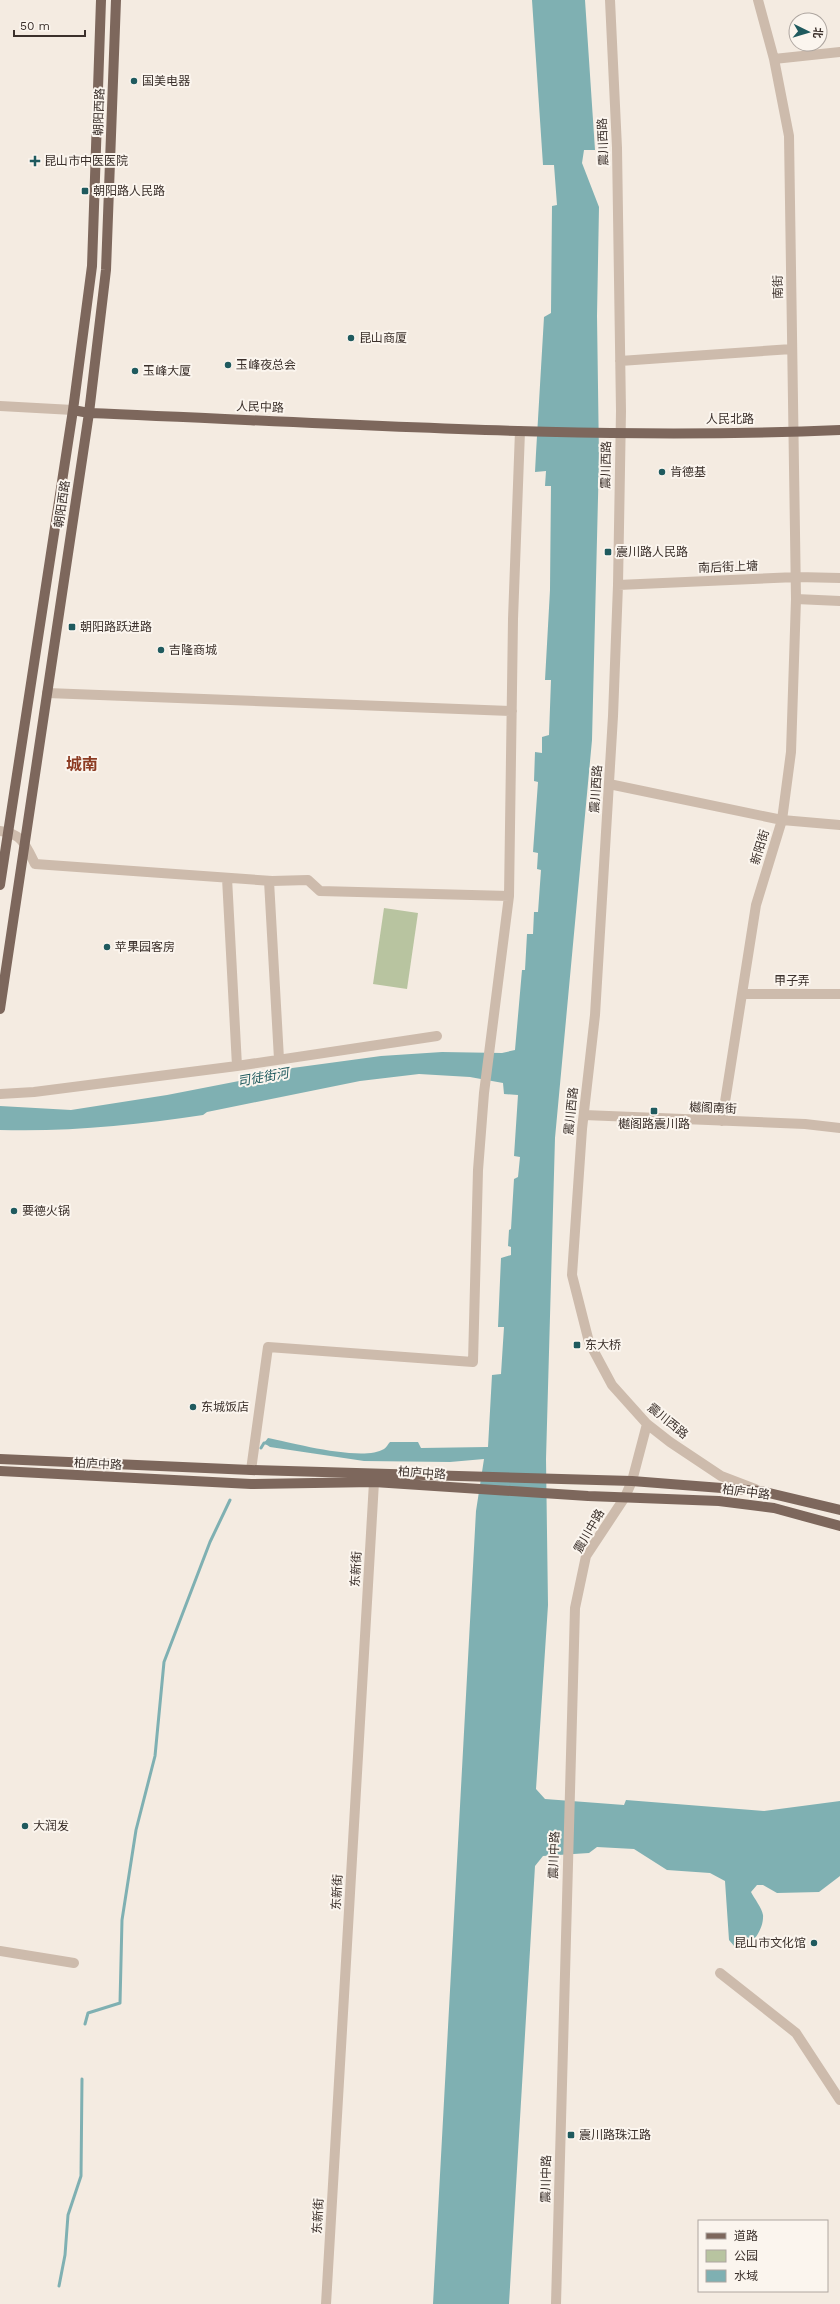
<svg xmlns="http://www.w3.org/2000/svg" width="840" height="2304" font-family="'Work Sans','Noto Sans SC',sans-serif">
<rect width="100%" height="100%" fill="#f4ebe1"/>
<path fill="#b8c4a0" d="M384 908 418 913 407 989 373 984Z"/>
<path fill="#7fb0b2" d="M532 0H585L595 150H584L582 163 599 207 597 316 599 458 592 740 555 1138 546 1459 548 1605 536 1789 545 1799 624 1805 626 1800 764 1811 840 1801V1876L819 1892 777 1893 763 1885H757L751 1892C754 1898 762 1908 763 1915 764 1928 754 1943 744 1948L735 1947 729 1940 725 1881 710 1873 667 1870 634 1849 597 1847 589 1853 543 1856 535 1866 509 2304H433L476 1511 484 1459 450 1462 364 1461 270 1447 264 1443 268 1438C293 1443 363 1462 384 1449 386 1448 388 1444 390 1442H418L421 1448 488 1447 492 1375 501 1374 504 1327H498L501 1258 511 1255V1247L508 1246 509 1230 511 1229 514 1179 518 1177 520 1157 514 1156 518 1095 504 1094 503 1083 470 1077 419 1074 360 1081 207 1112 203 1115C135 1125 69 1132 0 1130V1106L71 1110 167 1095 239 1081 285 1069 381 1056 442 1052 502 1053 515 1050 522 970H525L527 934H533L534 912H538L541 870 537 869 538 853 533 852 538 782 534 781 535 752 542 753V737L549 735 551 680H545L550 590 551 486H545L546 471 535 472 536 453 544 317 551 313 552 206 557 205 554 165H543Z"/>
<g fill="none" stroke-linecap="round" stroke-linejoin="round">
<path stroke="#7fb0b2" stroke-width="3" d="M261 1448 264 1443H268
M85 2024 88 2013 120 2003 122 1920 136 1830 155 1756 164 1662 210 1542 230 1500
M59 2286 65 2255 68 2215 81 2176 82 2079"/>
<path stroke="#cdbbac" stroke-width="10" d="M610 0 617 148 621 411 618 585 613 716 595 1015 582 1129 572 1275 589 1342 612 1385 647 1424 670 1442 721 1476 755 1489
M774 59 840 52
M620 361 792 349
M0 406 73 410
M618 585 797 577 840 578
M796 599 840 601
M47 693 512 711
M609 784 782 820 840 825
M0 831C22 833 26 846 35 864L272 881 308 880 320 891 509 896
M269 881 279 1059
M743 994H840
M237 1066 437 1036
M0 1094 34 1092 237 1066 227 878
M584 1115 805 1124 840 1128
M722 1121 756 905 782 820 791 752 796 599 789 136 774 59 758 0
M251 1470 268 1347 473 1362 478 1170 484 1093 509 896 513 619 520 431
M0 1951 74 1963
M720 1973 796 2033 840 2100
M326 2304 374 1482
M556 2304 575 1608 586 1556 625 1497 632 1481 647 1424"/>
<path stroke="#7d675c" stroke-width="10" d="M73 410 89 413C339 423 590 441 840 430
M0 885 73 410 92 266 101 0
M0 1009 89 413 106 270 116 0
M0 1459 251 1470 632 1481 760 1491 840 1510
M0 1471 251 1484 374 1482 588 1496 719 1501 774 1508 840 1526"/>
</g>
<g fill="#1f5a5e" stroke="#fbf5ee" stroke-width="1.5">
<circle cx="134" cy="81" r="4"/>
<path d="M33 155h4v4h4v4h-4v4h-4v-4h-4v-4h4z"/>
<rect x="81" y="187" width="8" height="8" rx="2"/>
<circle cx="351" cy="338" r="4"/>
<circle cx="228" cy="365" r="4"/>
<circle cx="135" cy="371" r="4"/>
<circle cx="662" cy="472" r="4"/>
<rect x="604" y="548" width="8" height="8" rx="2"/>
<rect x="68" y="623" width="8" height="8" rx="2"/>
<circle cx="161" cy="650" r="4"/>
<circle cx="107" cy="947" r="4"/>
<rect x="650" y="1107" width="8" height="8" rx="2"/>
<circle cx="14" cy="1211" r="4"/>
<rect x="573" y="1341" width="8" height="8" rx="2"/>
<circle cx="193" cy="1407" r="4"/>
<circle cx="25" cy="1826" r="4"/>
<circle cx="814" cy="1943" r="4"/>
<rect x="567" y="2131" width="8" height="8" rx="2"/>
</g>
<g text-anchor="middle" dominant-baseline="central" stroke-width="4" stroke-linejoin="round" paint-order="stroke">
<g font-size="12" fill="#3b302b" stroke="#fbf5ee" text-anchor="start">
<text x="142" y="81">国美电器</text>
<text x="44" y="161">昆山市中医医院</text>
<text x="93" y="191">朝阳路人民路</text>
<text x="359" y="338">昆山商厦</text>
<text x="236" y="365">玉峰夜总会</text>
<text x="143" y="371">玉峰大厦</text>
<text x="670" y="472">肯德基</text>
<text x="616" y="552">震川路人民路</text>
<text x="80" y="627">朝阳路跃进路</text>
<text x="169" y="650">吉隆商城</text>
<text x="115" y="947">苹果园客房</text>
<text x="654" y="1124" text-anchor="middle">樾阁路震川路</text>
<text x="22" y="1211">要德火锅</text>
<text x="585" y="1345">东大桥</text>
<text x="201" y="1407">东城饭店</text>
<text x="33" y="1826">大润发</text>
<text x="806" y="1943" text-anchor="end">昆山市文化馆</text>
<text x="579" y="2135">震川路珠江路</text>
</g>
<g font-size="12" fill="#3b302b" stroke="#fbf5ee">
<text transform="translate(99 112) rotate(-88)">朝阳西路</text>
<text transform="translate(603 142) rotate(-92)">震川西路</text>
<text transform="translate(778 287) rotate(-91)">南街</text>
<text transform="translate(260 407) rotate(2)">人民中路</text>
<text x="730" y="419">人民北路</text>
<text transform="translate(606 465) rotate(-89)">震川西路</text>
<text transform="translate(62 504) rotate(-82)">朝阳西路</text>
<text transform="translate(728 567) rotate(-2)">南后街上塘</text>
<text transform="translate(596 789) rotate(-86)">震川西路</text>
<text transform="translate(760 847) rotate(-73)">新阳街</text>
<text x="792" y="981">甲子弄</text>
<text transform="translate(713 1108) rotate(2)">樾阁南街</text>
<text transform="translate(571 1111) rotate(-84)">震川西路</text>
<text transform="translate(668 1421) rotate(39)">震川西路</text>
<text transform="translate(98 1464) rotate(3)">柏庐中路</text>
<text transform="translate(422 1473) rotate(4)">柏庐中路</text>
<text transform="translate(746 1492) rotate(7)">柏庐中路</text>
<text transform="translate(589 1531) rotate(-60)">震川中路</text>
<text transform="translate(356 1569) rotate(-87)">东新街</text>
<text transform="translate(554 1855) rotate(-88)">震川中路</text>
<text transform="translate(337 1892) rotate(-87)">东新街</text>
<text transform="translate(546 2179) rotate(-89)">震川中路</text>
<text transform="translate(318 2216) rotate(-87)">东新街</text>
</g>
<g font-size="13" font-style="italic" fill="#1f5a5e" stroke="#fbf5ee">
<text transform="translate(263 1077) rotate(-10)">司徒街河</text>
</g>
<g font-size="16" font-weight="bold" fill="#8c3b22" stroke="#fbf5ee">
<text x="82" y="764">城南</text>
</g>
</g>
<rect x="698" y="2220" width="130" height="72" fill="#fbf5ee" stroke="#aea6a0"/>
<rect x="706" y="2233" width="20" height="6" fill="#7d675c" stroke="#aea6a0"/>
<text x="734" y="2240" font-size="12" fill="#3b302b">道路</text>
<rect x="706" y="2250" width="20" height="12" fill="#b8c4a0" stroke="#aea6a0"/>
<text x="734" y="2260" font-size="12" fill="#3b302b">公园</text>
<rect x="706" y="2270" width="20" height="12" fill="#7fb0b2" stroke="#aea6a0"/>
<text x="734" y="2280" font-size="12" fill="#3b302b">水域</text>
<g transform="translate(808 32) rotate(95)"><circle r="19" fill="#fbf5ee" stroke="#aea6a0"/>
<path d="M0-3L7 15L0 10L-7 15Z" fill="#1f5a5e"/>
<text y="-6" font-size="11" font-weight="bold" text-anchor="middle" fill="#3b302b">北</text>
</g>
<path d="M14 30v6h71v-6" fill="none" stroke="#3b302b" stroke-width="2"/>
<text x="20" y="30" font-size="12" fill="#3b302b" stroke="#fbf5ee" stroke-width="3" paint-order="stroke">50 m</text>
</svg>
